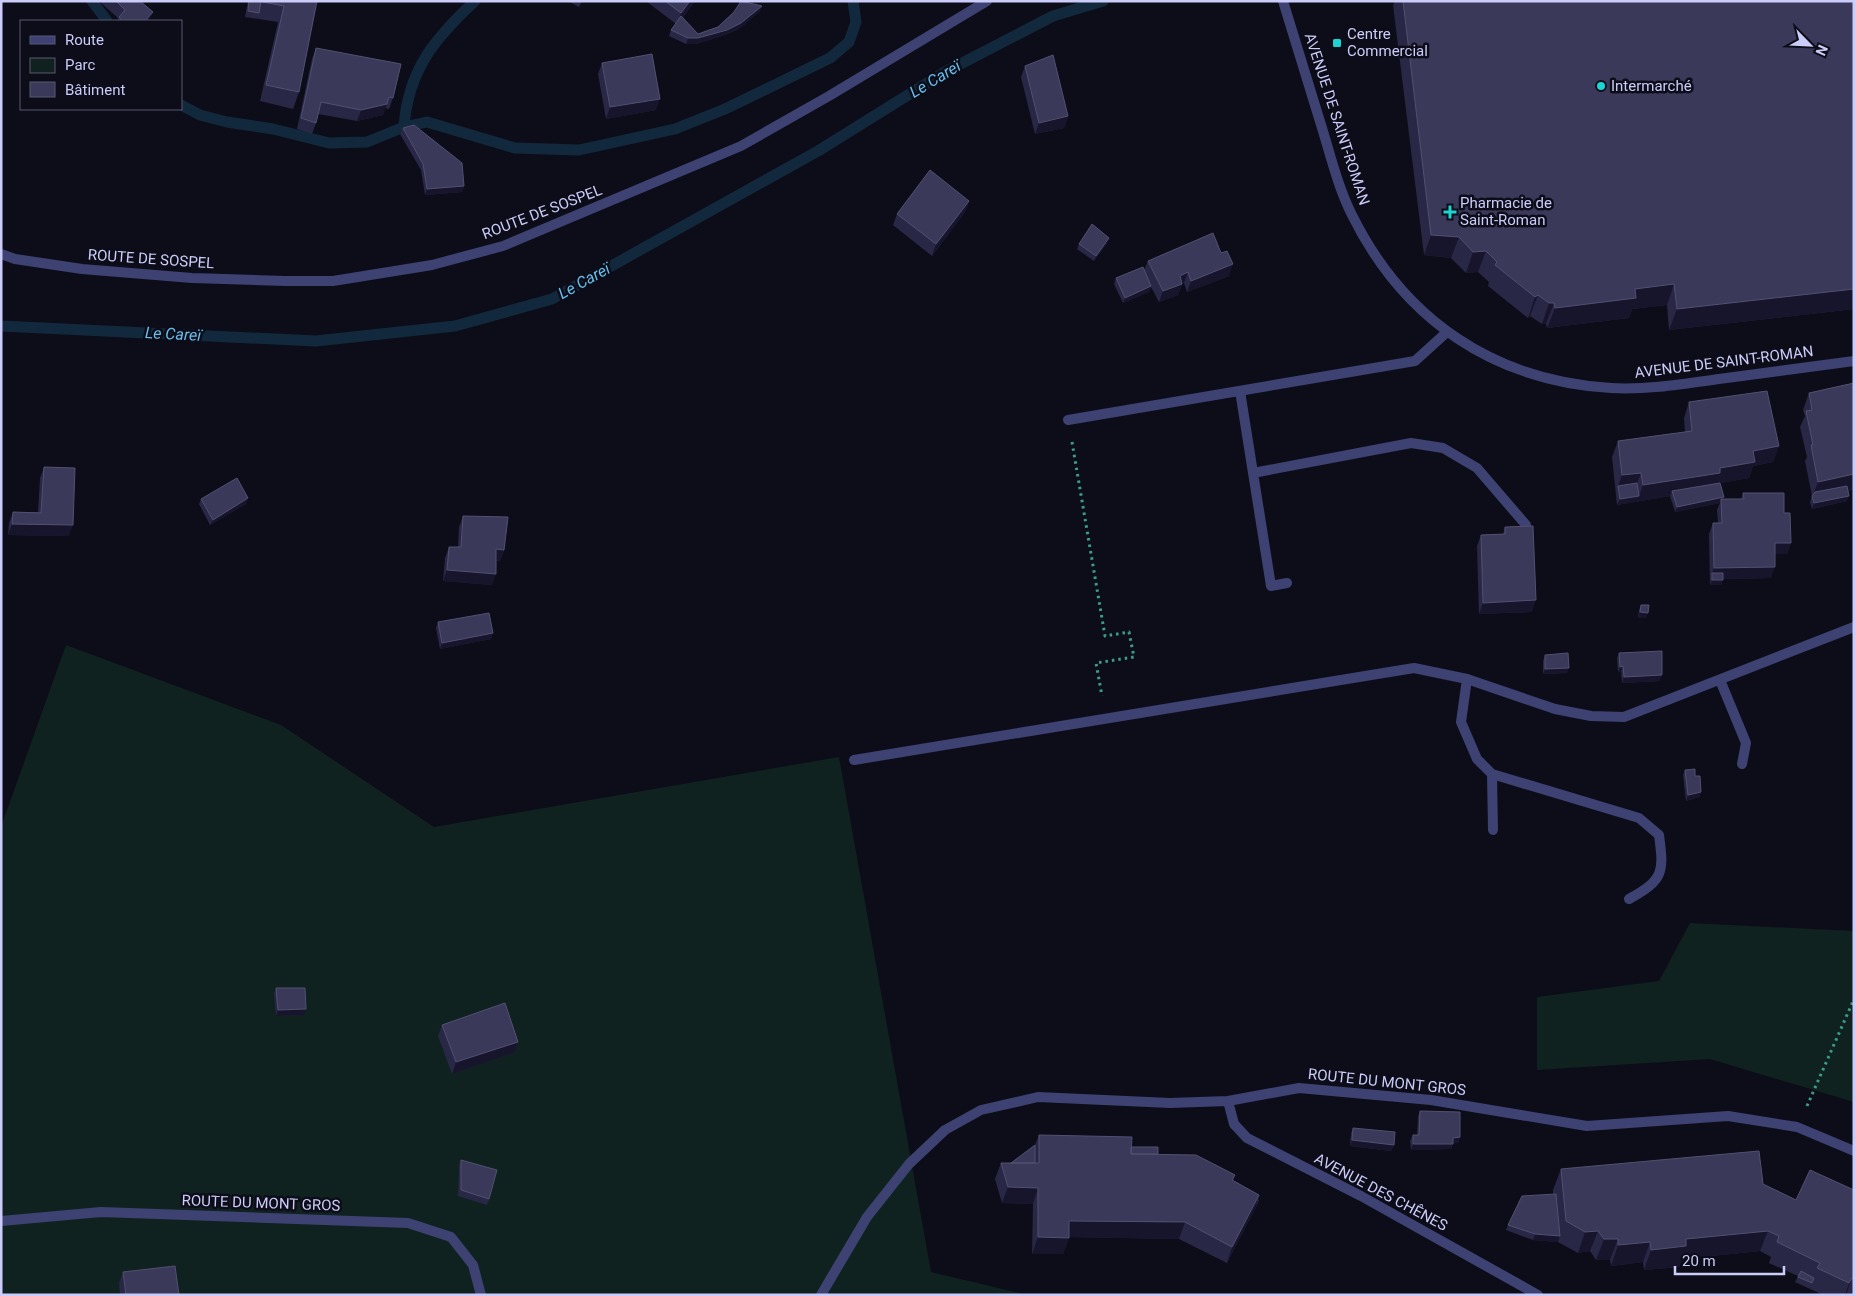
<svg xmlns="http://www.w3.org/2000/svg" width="1855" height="1296" font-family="Roboto,sans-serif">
<rect width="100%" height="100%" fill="#0d0d19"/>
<path fill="#10221f" d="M66 645 281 725 434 827 839 757 931 1272 1027 1295H1V827Z
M1690 923 1854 931V1102L1710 1059 1537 1070V997L1659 981Z"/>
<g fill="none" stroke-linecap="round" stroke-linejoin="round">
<path stroke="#12293d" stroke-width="11" d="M92 1 107 21
M181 105 200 115 227 122 273 129 329 143 367 142 404 127 427 122 515 148 579 150 675 129 725 109 830 58 849 42 856 22 853 1
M404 127C408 70 435 38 475 1
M1 326 316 341 455 326 552 299 818 151 945 72 1053 16 1103 1"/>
<path stroke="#3a9e8b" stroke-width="3" stroke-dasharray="2.5 4" stroke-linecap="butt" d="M1072 442 1105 636 1129 632 1134 657 1096 663 1102 696
M1807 1106 1854 999"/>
<path stroke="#3d4273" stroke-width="10" d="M1240 391 1271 586 1287 583
M1068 420 1415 361 1447 332
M1253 473 1411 443 1443 448 1477 468 1526 525
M1467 679 1461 722 1477 759 1492 774 1639 818 1659 835C1664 872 1664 880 1629 899
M1720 680 1746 743 1742 764
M1492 774 1493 830"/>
<path stroke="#3d4273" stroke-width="10" d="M854 760 1414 668 1467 679 1555 709 1591 716 1624 717 1854 627
M1228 1101 1234 1124 1247 1138 1361 1196 1538 1295
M1 1221 101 1212 408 1223 451 1237 473 1265 481 1295
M821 1295 867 1217 909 1164 945 1130 981 1110 1038 1097 1170 1103 1228 1101 1299 1088 1431 1100 1587 1126 1728 1116 1797 1127 1854 1151"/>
<path stroke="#3d4273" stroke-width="10" d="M1283 1C1296 43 1309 85 1322 128 1331 157 1338 187 1352 215 1404 320 1494 381 1611 388 1647 390 1683 384 1719 379 1764 373 1809 367 1854 361
M1 254 15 259 82 269 192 278 284 281H333L432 265 503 246 741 146 829 96 987 1"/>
</g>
<path fill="#292746" d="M99 1H140L149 21H117L118 18Z
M248 1H317L299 92 293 109 260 101 278 22 245 17Z
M568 1H582L579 7Z
M646 1H695L683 17 698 34 718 27 762 6 760 11 739 29 725 35 696 44H686L669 36 671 30 676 24Z
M1395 1H1854V309L1669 330 1667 305 1632 309 1629 318 1547 328 1546 324H1542L1530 316 1528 318 1488 286 1489 282 1478 272 1466 273 1451 258 1424 255 1393 5Z
M316 48 393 98 389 109 385 108 383 115 357 121 318 114 316 123 312 134 297 129 312 59Z
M602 63 656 110 606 119 598 74Z
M1025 66 1068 116 1064 128 1035 134 1021 77Z
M403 128 464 186 462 192 425 195 421 170 400 134Z
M969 201 965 212 932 256 893 225 897 214Z
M1107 243 1094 261 1077 249 1079 244Z
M1148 261 1229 276 1187 292 1184 283 1182 284 1178 295 1159 302 1151 287 1149 292 1123 303 1114 284 1116 278 1144 270Z
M1854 383V489L1848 491 1847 501 1812 509 1810 502 1812 496 1805 461 1807 457 1800 427 1805 416 1803 410 1809 393Z
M1689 402 1779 446 1773 462 1753 466 1749 478 1720 483 1723 499H1741L1743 493 1784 513 1791 543 1787 554H1775L1771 578 1723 579 1721 585H1710L1709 534 1713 523H1718L1717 510 1720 503 1675 512 1670 496 1617 505 1612 457 1618 441 1685 432 1684 418Z
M44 467 69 536 8 535 9 523 13 512H38L40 478Z
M201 499 246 504 210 525 199 504Z
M463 516 504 550 500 561H496L492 585 443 581 445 558 449 547H458L459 527Z
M1505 527 1532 612 1479 614 1477 546 1481 535 1503 534Z
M1641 605 1646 618H1638L1639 610Z
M438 622 493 633 491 639 440 649 436 628Z
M1619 653 1660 681 1622 683 1621 672H1618L1617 658Z
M1545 655 1567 673 1543 674V661Z
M1685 770 1695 776 1701 792 1699 797 1686 801 1683 775Z
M276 988 304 1015 276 1016 274 994Z
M442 1025 518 1042 514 1053 452 1074 438 1036Z
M1420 1111 1460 1137 1458 1143H1453L1451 1149 1411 1150 1410 1141 1413 1135H1417L1418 1116Z
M1353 1128 1394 1145 1391 1151 1350 1146 1351 1133Z
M1039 1135 1131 1147 1235 1175 1233 1181 1259 1195 1258 1199 1259 1200 1257 1205 1227 1263 1179 1239 1069 1237 1063 1254H1032L1033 1204 1002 1203 995 1179 1001 1163H1011L1035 1145Z
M461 1160 489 1199 487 1205 458 1196 459 1165Z
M1561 1169 1763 1184 1796 1200 1854 1190V1295H1823L1795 1282 1798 1276 1769 1263 1771 1257 1760 1251 1682 1259 1679 1267 1644 1270 1643 1262 1611 1266 1610 1260H1596L1590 1251 1578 1253 1558 1242 1533 1240 1506 1230 1508 1225 1553 1194V1190Z
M123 1272 179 1295H120L119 1283Z"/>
<path fill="#17152c" d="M690 1H695L677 25 681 13Z
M762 6 760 11 739 29 725 35 696 44H686L688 38H698Z
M153 12 149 21H145Z
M660 99 656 110 606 119 610 107Z
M387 104 383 115 357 121 361 110Z
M1068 116 1064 128 1035 134 1039 123Z
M464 186 462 192 425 195 427 189Z
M969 201 965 212 932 256 936 244Z
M1431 235 1459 237 1451 258 1424 255Z
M1109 238 1107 243 1094 261 1096 256Z
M1486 251 1478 272 1466 273 1473 252Z
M1233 264 1229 276 1187 292 1191 281Z
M1188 272 1184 283 1182 284 1178 295 1159 302 1163 291 1180 276Z
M1674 284 1667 305 1632 309 1629 318 1547 328 1555 308 1635 289Z
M1151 286 1149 292 1123 303 1125 298Z
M1854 289V309L1669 330 1677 309Z
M1538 295 1530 316 1528 318 1535 297Z
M1549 303H1554L1546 324H1542Z
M1779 446 1773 462 1753 466 1749 478 1716 484 1672 491 1670 496 1617 505 1620 499 1639 496 1643 485 1720 468 1753 451Z
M1641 473 1635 489 1618 486 1622 475Z
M1854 474V489L1812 498 1818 482Z
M1849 496 1847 501 1812 509 1814 503Z
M1724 497 1722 503 1721 499 1720 503 1675 512 1677 507Z
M248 498 246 504 210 525 213 520Z
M12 524 73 525 69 536 8 535Z
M1775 543H1791L1787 554H1771Z
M496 549 504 550 500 561 492 560Z
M1775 567 1771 578 1712 579V573L1714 568Z
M447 570 496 574 492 585 443 581Z
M1712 580H1723L1721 585H1710Z
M1536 600 1532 612 1479 614 1483 603Z
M1640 612 1648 613 1646 618H1638Z
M493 633 491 639 440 649 442 643Z
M1623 666 1621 672H1618L1620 667Z
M1569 668 1567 673 1543 674 1545 669Z
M1662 675 1660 681 1622 683 1624 677Z
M1701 792 1699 797 1686 801 1688 795Z
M306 1009 304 1015 276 1016 278 1010Z
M518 1042 514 1053 452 1074 456 1062Z
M1460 1137 1458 1143H1451L1453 1138Z
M1352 1140 1394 1145 1391 1151 1350 1146Z
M1413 1144H1453L1451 1149 1411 1150Z
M1008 1187 1038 1188 1033 1204 1002 1203Z
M1259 1195 1256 1205 1259 1200 1257 1205 1227 1263 1232 1247Z
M1069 1221 1185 1222 1179 1239 1063 1237Z
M1598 1231 1590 1251 1578 1253 1585 1232Z
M1768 1231 1760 1251 1682 1259 1679 1267 1644 1270 1651 1250 1686 1239Z
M1535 1234 1560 1236 1558 1242 1533 1240Z
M1038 1237 1069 1238 1063 1254H1032Z
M1604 1239H1618L1610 1260H1596Z
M1650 1242 1643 1262 1611 1266 1618 1245Z
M1852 1278 1846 1295H1845L1849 1283Z"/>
<path fill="#3b3959" stroke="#515072" d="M116 1H140L153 12 145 21H122L119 17 125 10Z
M249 1H261L259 13 248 11Z
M263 1H317L299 92 266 85 284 6 263 2Z
M665 1H690L681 13Z
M741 1 762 6 741 23 727 30 698 38H688L671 30 681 16 698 34 718 27 734 12Z
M1403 1H1854V289L1677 309 1674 284 1635 289 1636 298 1555 308 1554 303H1549L1538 295 1535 297 1495 265 1497 262 1486 251 1473 252 1459 237 1431 235Z
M316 48 401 64 393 98 389 97 387 104 361 110 321 102 316 123 301 118Z
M652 54 660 99 610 107 602 63Z
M1053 55 1068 116 1039 123 1025 66Z
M414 125 462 163 464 186 427 189 423 164 403 128Z
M930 170 969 201 936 244 897 214Z
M1092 224 1109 238 1096 256 1079 244Z
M1213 233 1221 253 1227 251 1233 264 1191 281 1188 272 1180 276 1182 284 1163 291 1148 261Z
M1143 267 1151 286 1125 298 1116 278Z
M1854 383V474L1818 482 1811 445H1813L1806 411 1812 410 1809 393Z
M1767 391 1779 446 1753 451 1755 462 1720 468V473L1643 485 1641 473 1622 475 1618 441 1692 431 1689 402Z
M44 467 75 468 73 525 12 524 13 512 41 513Z
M237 478 248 498 213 520 201 499Z
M1637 483 1639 496 1620 499 1618 486Z
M1720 483 1724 497 1677 507 1672 491Z
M1847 486 1849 496 1814 503 1812 496 1815 492Z
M1743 493H1784V513H1790L1791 543H1775V567L1714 568 1713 523H1722L1721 499H1744Z
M463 516 508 517 504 550 496 549V574L447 570 449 547H461Z
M1533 526 1536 600 1483 603 1481 535 1505 534V527Z
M1712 573H1723V580H1712Z
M1641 605H1649L1648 613 1640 612Z
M489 613 493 633 442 643 438 622Z
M1662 651V675L1624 677 1623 666 1620 667 1619 653Z
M1568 653 1569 668 1545 669V655Z
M1695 769V776H1700L1701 792 1688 795 1685 770Z
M276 988H305L306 1009 278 1010Z
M505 1003 518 1042 456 1062 442 1025Z
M1420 1111 1460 1112V1137L1453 1138V1144H1413V1135H1419Z
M1353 1128 1395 1132 1394 1145 1352 1140Z
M1039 1135 1132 1137 1131 1154 1196 1155 1235 1175 1232 1180 1259 1195 1232 1247 1185 1222 1069 1221V1238L1038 1237V1188L1008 1187 1001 1163H1039Z
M1035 1145V1163H1011Z
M1131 1147H1158V1154H1131Z
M1759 1151 1763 1184 1796 1200 1810 1170 1854 1190V1278H1852L1849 1283 1817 1268 1820 1263 1777 1242 1779 1236 1768 1231 1686 1239V1246L1651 1250 1650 1242 1618 1245V1239H1604L1598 1231 1585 1232 1566 1221 1561 1169Z
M461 1160 497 1170 489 1199 461 1190Z
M1556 1194 1560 1236 1535 1234 1508 1225 1522 1196Z
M175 1266 179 1295H126L123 1272Z
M1801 1271 1814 1278 1812 1283 1798 1277Z"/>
<g fill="#1bd5d0" stroke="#0d0d19" stroke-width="2">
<rect x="1332" y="38" width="10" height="10" rx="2.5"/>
<circle cx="1601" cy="86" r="5"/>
<path d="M1447.5 204.5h5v5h5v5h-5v5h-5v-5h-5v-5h5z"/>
</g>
<g text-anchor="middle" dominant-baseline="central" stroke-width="5" stroke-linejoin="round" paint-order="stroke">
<g font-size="15" fill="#cbccf9" stroke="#0d0d19" text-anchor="start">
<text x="1347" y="34">Centre<tspan x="1347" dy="17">Commercial</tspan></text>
<text x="1611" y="86">Intermarché</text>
<text x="1460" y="203">Pharmacie de<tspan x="1460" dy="17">Saint-Roman</tspan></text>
</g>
<g font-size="15" fill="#cbccf9" stroke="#0d0d19">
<text transform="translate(1337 119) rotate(72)">AVENUE DE SAINT-ROMAN</text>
<text transform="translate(542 212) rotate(-21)">ROUTE DE SOSPEL</text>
<text transform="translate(151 259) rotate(4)">ROUTE DE SOSPEL</text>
<text transform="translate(1724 362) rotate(-7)">AVENUE DE SAINT-ROMAN</text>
<text transform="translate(1387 1082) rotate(6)">ROUTE DU MONT GROS</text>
<text transform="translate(1381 1192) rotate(28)">AVENUE DES CHÊNES</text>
<text transform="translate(261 1203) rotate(2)">ROUTE DU MONT GROS</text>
</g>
<g font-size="16" font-style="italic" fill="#66bfec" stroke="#0d0d19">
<text transform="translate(935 79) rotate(-31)">Le Careï</text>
<text transform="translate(584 281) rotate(-29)">Le Careï</text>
<text transform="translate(173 334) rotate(3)">Le Careï</text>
</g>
</g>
<rect width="1855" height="1296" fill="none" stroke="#cbccf9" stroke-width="5"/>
<rect x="20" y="20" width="162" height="90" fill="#0d0d19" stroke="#595973"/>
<rect x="30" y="36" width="25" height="8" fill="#3d4273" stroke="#595973"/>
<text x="65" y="45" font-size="15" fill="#cbccf9">Route</text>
<rect x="30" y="58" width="25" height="15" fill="#10221f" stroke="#595973"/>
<text x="65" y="70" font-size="15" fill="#cbccf9">Parc</text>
<rect x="30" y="82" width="25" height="15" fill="#3b3959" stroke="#595973"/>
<text x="65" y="95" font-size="15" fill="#cbccf9">Bâtiment</text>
<g transform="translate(1810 45) rotate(114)" stroke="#0d0d19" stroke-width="4" paint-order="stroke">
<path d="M0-4L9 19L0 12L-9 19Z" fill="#cbccf9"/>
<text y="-8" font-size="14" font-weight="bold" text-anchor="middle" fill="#cbccf9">N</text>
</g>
<path d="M1675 1266v8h109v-8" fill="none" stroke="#cbccf9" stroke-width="2.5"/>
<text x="1682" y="1266" font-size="15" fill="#cbccf9" stroke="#0d0d19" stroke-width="4" paint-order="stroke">20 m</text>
</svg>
